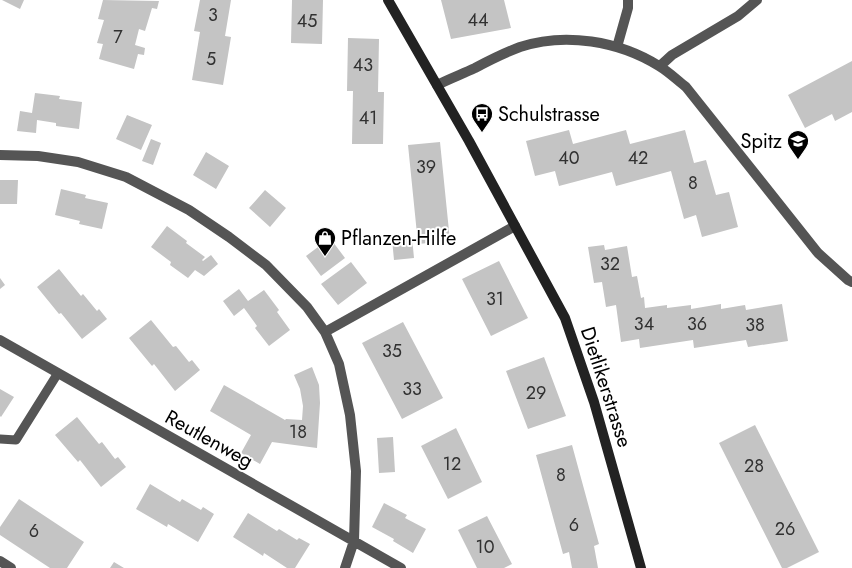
<svg xmlns="http://www.w3.org/2000/svg" width="852" height="568" font-family="Jost,sans-serif">
<rect width="100%" height="100%" fill="#fff"/>
<path fill="#c4c4c4" d="M2 0H24L20 9Z
M103 0 159 1 157 9 152 8 145 31 139 29 135 45 145 48 144 55 138 54 134 69 99 59 103 44 97 43 104 20 98 19Z
M200 0H231L225 36 231 37 223 85 192 80 200 32 194 31Z
M292 0H323L322 44 291 43Z
M441 0H504L511 28 451 39Z
M348 38 379 39 378 92H384L383 144H352L353 91H347Z
M852 61V112L835 121 832 114 805 128 788 95Z
M35 93 60 96 59 99 82 102 79 129 56 126V123L37 120 36 133 17 131 20 111 32 113Z
M127 115 152 125 141 150 116 139Z
M569 130 573 144 626 130 630 144 685 130 694 163 706 160 716 195 729 192 738 227 702 237 696 215 684 219 671 171 616 186 612 172 559 186 555 171 535 176 526 141Z
M151 139 161 143 153 165 142 161Z
M440 142 450 241 418 244 408 145Z
M206 152 229 166 216 189 193 175Z
M0 180H18L17 204H0Z
M61 189 86 195 85 198 108 203 102 229 79 224 80 221 55 215Z
M265 190 286 208 270 227 249 208Z
M167 226 187 241 186 243 205 257 202 260 203 261 211 255 218 264 204 276 195 270 188 278 170 265 171 262 151 247Z
M412 237 414 258 394 260 392 239Z
M330 238 345 258 321 276 306 256Z
M604 245 605 250 627 246 632 277 637 276 641 298 644 297 645 308 667 305V308L691 305V309L721 304V309L745 305 746 310 782 304 788 341 748 347 746 340 694 348 693 340 640 348 639 339 621 342 616 305 606 307 602 282 594 283 588 247Z
M499 261 528 318 491 336 462 279Z
M351 262 367 283 338 305 321 284Z
M59 269 81 296 83 294 97 311 99 309 107 319 82 339 61 313 59 314 37 287Z
M0 278 5 285 0 289Z
M239 289 248 301 264 290 279 310 277 312 290 330 269 346 255 328 257 326 244 308 234 316 223 301Z
M151 320 173 347 176 346 189 362 192 360 200 370 175 391 154 364 152 366 129 338Z
M403 322 443 398 402 419 362 343Z
M544 357 566 416 528 429 506 371Z
M312 367 319 385 320 403 317 448 272 442 260 464 241 453 251 435 210 411 224 385 285 420 286 419 302 420 303 406 300 389 294 375Z
M0 389 14 397 1 417 0 416Z
M77 417 99 444 102 442 115 459 118 457 126 467 101 487 80 460 78 462 55 435Z
M755 425 819 552 787 568H782L719 443Z
M456 428 482 482 448 499 421 446Z
M393 437 395 472 379 473 377 438Z
M572 445 599 544 594 546 598 568H572L569 552 563 554 536 455Z
M150 484 180 502 182 499 201 510 203 507 214 514 198 542 168 524 167 527 136 509Z
M19 499 84 542 67 568H50L0 535V527Z
M384 503 407 515 405 518 426 529 413 553 393 541 394 539 372 527Z
M248 513 277 531 279 529 297 540 299 538 310 544 295 568H287L264 553 263 556 233 537Z
M487 516 512 564 504 568H477L458 530Z
M114 562 124 568H110Z"/>
<g fill="none" stroke-linecap="round" stroke-linejoin="round">
<path stroke="#555" stroke-width="9" d="M0 439 16 440 58 373"/>
<path stroke="#555" stroke-width="10" d="M617 47 628 8V0
M660 66 672 55 738 16 757 0
M437 85C449 79 462 74 475 68 490 60 504 53 520 47 565 32 619 41 659 66 669 72 677 80 686 87L818 253 848 280 852 282
M0 155 38 156 78 162 126 177 189 210 229 237 266 265 307 307 325 332 339 364 350 415 356 471 354 541 345 568
M325 332 515 226
M0 340 401 568
M0 561 11 568"/>
<path stroke="#222" stroke-width="10" d="M388 0 469 141 565 318 594 402 641 568"/>
</g>
<defs>
<g id="bus-pin" transform="scale(1.125)"><path d="M0 17L-7.5 6A9.5 9.5 0 1 1 7.5 6Z" fill="#000" stroke="#fff"/><path d="M-5-6H5V4H4V6H2V4H-2V6H-4V4H-5ZM-3.5-4V0h7V-4ZM-3.5 1.2v1.5H-2V1.2ZM2 1.2v1.5H3.5V1.2Z" fill="#fff"/></g>
<g id="school-pin" transform="scale(1.125)"><path d="M0 17L-7.5 6A9.5 9.5 0 1 1 7.5 6Z" fill="#000" stroke="#fff"/><path d="M0-5L7-2L0 1L-7-2ZM-4 1L0 2.5L4 1V4Q0 6-4 4Z" fill="#fff"/></g>
<g id="shop-pin" transform="scale(1.125)"><path d="M0 17L-7.5 6A9.5 9.5 0 1 1 7.5 6Z" fill="#000" stroke="#fff"/><path d="M-5-2.5h2.3a2.7 3.5 0 0 1 5.4 0H5L5.5 6h-11ZM-1.5-2.5h3a1.5 2.3 0 0 0-3 0Z" fill="#fff"/></g>
</defs>
<g fill-rule="evenodd">
<use href="#bus-pin" x="482" y="114"/>
<use href="#school-pin" x="798" y="141"/>
<use href="#shop-pin" x="325" y="238"/>
</g>
<g text-anchor="middle" dominant-baseline="central" stroke-width="4" stroke-linejoin="round" paint-order="stroke">
<g font-size="18" fill="#313131">
<text x="213" y="15">3</text>
<text x="478" y="20">44</text>
<text x="307" y="21">45</text>
<text x="118" y="37">7</text>
<text x="211" y="59">5</text>
<text x="363" y="65">43</text>
<text x="368" y="118">41</text>
<text x="569" y="158">40</text>
<text x="638" y="158">42</text>
<text x="426" y="167">39</text>
<text x="693" y="183">8</text>
<text x="610" y="264">32</text>
<text x="495" y="299">31</text>
<text x="644" y="324">34</text>
<text x="697" y="324">36</text>
<text x="755" y="325">38</text>
<text x="392" y="351">35</text>
<text x="412" y="389">33</text>
<text x="536" y="393">29</text>
<text x="298" y="432">18</text>
<text x="452" y="464">12</text>
<text x="754" y="466">28</text>
<text x="561" y="475">8</text>
<text x="574" y="525">6</text>
<text x="785" y="529">26</text>
<text x="34" y="531">6</text>
<text x="485" y="547">10</text>
</g>
<g font-size="20" fill="#000" stroke="#fff" text-anchor="start">
<text x="498" y="114">Schulstrasse</text>
<text x="782" y="141" text-anchor="end">Spitz</text>
<text x="341" y="238">Pflanzen-Hilfe</text>
</g>
<g font-size="20" fill="#000" stroke="#fff">
<text transform="translate(606 387) rotate(72)">Dietlikerstrasse</text>
<text transform="translate(209 439) rotate(29)">Reutlenweg</text>
</g>
</g>
</svg>
